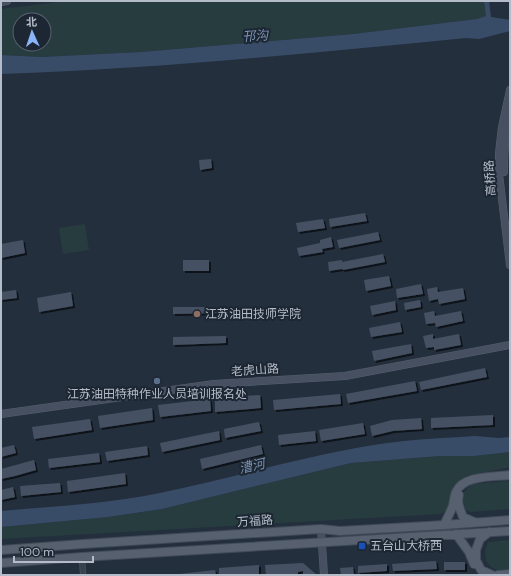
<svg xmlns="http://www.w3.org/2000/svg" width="511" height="576" font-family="'DM Sans','Noto Sans SC',sans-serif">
<defs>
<filter id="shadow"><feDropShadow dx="2" dy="2" stdDeviation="0" flood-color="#0009"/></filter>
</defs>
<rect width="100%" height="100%" fill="#242f3e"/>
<path fill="#263c3f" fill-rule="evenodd" d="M68 1H484L486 16 477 19 353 34 141 52 40 57 1 55V9ZM20 20H44V44H20Z
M85 224 89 250 63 254 59 228Z
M510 452V467L467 476 454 485 451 493 450 507 445 512 440 514 1 539V527L108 517 162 509 351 463 440 456H474Z
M510 481V509L470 512 466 510 464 504V492L469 487 474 484Z
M510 540V569L497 570 491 567 486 561 485 551 488 542Z"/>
<path fill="#394c67" d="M484 1H489L491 17 510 20V31L479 39 466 38C311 53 156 69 1 74V55L41 57 141 52 353 34 477 19 486 16Z
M475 436 499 438 510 437V452L474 456H440L351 463 162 509 108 517 1 527V511C54 506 108 504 160 493 236 477 311 454 387 443 417 439 445 438 475 436Z"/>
<path fill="#455162" filter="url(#shadow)" d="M211 159 212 168 200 170 199 160Z
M365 213 367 221 330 227 329 219Z
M323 219 325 228 298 232 296 223Z
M378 232 380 240 339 248 337 240Z
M331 237 333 247 322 249 323 252 299 256 297 248 320 243V240Z
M23 240 25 253 1 258V244Z
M383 254 385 262 343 270 342 269 329 271 328 262 342 260V262Z
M183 260H209V271H183Z
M389 276 391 286 366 291 364 280Z
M421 284 423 294 397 298 396 289Z
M437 287 438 292 463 288 465 299 439 304 438 299 429 301 427 289Z
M16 290 17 298 1 300V292Z
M71 292 73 306 39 312 37 298Z
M420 300 421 307 405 310 404 303Z
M395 301 396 310 372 315 370 306Z
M173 307H225V313L173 314Z
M434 311 435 316 461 311 463 321 436 327 435 323 426 324 424 313Z
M400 322 402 332 371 337 369 328Z
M433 334V339L459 334 461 345 434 350V347L426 348 423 336Z
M226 336V343L173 345V337Z
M411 344 412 353 374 361 372 351Z
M485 368 487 377 421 390 419 382Z
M415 381 417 391 348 403 346 394Z
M340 394 341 404 274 410 273 400Z
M260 395 261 408 215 412V398Z
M210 399 211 411 160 417 158 405Z
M152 408 153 420 100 428 98 416Z
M493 415V425L431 428V418Z
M421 418 422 429 393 431 372 436 370 426 392 420Z
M90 419 92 430 34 439 32 427Z
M259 422 261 431 225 438 224 429Z
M363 423 365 434 321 441 319 430Z
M219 431 220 440 162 452 160 443Z
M315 431 316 441 279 445 278 435Z
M14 445 16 453 1 457V448Z
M261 445 263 454 202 469 200 459Z
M147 446 148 455 107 461 105 452Z
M99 453 100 462 49 468 48 459Z
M34 460 36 470 15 476 1 479V469Z
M125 473 126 484 68 492 67 481Z
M60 483 61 492 21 496 20 486Z
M13 487 15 497 1 500V490Z
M436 561 437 569 393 571 392 564Z
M444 562H465V570H444Z
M303 563 317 575H303V571L298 572V575H266L265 565Z
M387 564V571L358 573V566Z
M259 565V574L219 575V568Z
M353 567 354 575H341L340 568Z
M215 570 216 575H179V574Z"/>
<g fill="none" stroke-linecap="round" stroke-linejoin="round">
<g stroke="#565f6c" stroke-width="6">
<path id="street" d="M82 557 83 575"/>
</g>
<g stroke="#565f6c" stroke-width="8">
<path id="secondary" d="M1 2 7 1
M510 90 502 127 499 153V174L510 265
M504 172C504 152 505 133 510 113
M1 414 214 384 345 376 510 345
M321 529 324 575"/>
</g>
<g stroke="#414a57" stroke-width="10">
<path id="primary" d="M459 495C457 504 460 509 463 517L474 522
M444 525C447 518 451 512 453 505 454 501 454 496 456 492 463 475 494 477 510 475
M489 532 480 539 476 550V560L481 570 492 575
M456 534 469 552 474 564
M1 550 83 544 321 529 340 531 444 525 510 520
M1 563 82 557 510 531
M498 575 510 574"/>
</g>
<use href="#street" stroke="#38414e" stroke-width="5"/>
<use href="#secondary" stroke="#465061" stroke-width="7"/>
<use href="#primary" stroke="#56606e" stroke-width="8"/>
</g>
<circle fill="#8d6e63" stroke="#1d2633" stroke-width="1.5" cx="197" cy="314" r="4"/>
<circle fill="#5c6f8a" stroke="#1d2633" stroke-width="1.5" cx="157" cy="381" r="4"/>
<rect fill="#1a4fb4" stroke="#1d2633" stroke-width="1.5" x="358" y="542" width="8" height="8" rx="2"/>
<g text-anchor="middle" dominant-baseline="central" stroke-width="4" stroke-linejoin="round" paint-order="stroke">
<g font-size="12" fill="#b4bcc9" stroke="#1d2633">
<text transform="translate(490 178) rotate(-94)">高桥路</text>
<text transform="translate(255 370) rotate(-4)">老虎山路</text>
<text transform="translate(255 521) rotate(-4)">万福路</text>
</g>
<g font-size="12" fill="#b4bcc9" stroke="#1d2633" text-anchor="start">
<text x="205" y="314">江苏油田技师学院</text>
<text x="157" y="394" text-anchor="middle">江苏油田特种作业人员培训报名处</text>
<text x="370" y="546">五台山大桥西</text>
</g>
<g font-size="13" font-style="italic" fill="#7c92b1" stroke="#1d2633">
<text transform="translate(255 36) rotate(-5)">邗沟</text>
<text transform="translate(252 466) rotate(-13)">漕河</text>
</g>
</g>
<rect width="511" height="576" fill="none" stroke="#b4bcc9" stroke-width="4"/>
<g transform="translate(32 32) rotate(357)"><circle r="19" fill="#1d2633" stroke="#59626f"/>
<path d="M0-3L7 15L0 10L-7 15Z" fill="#8ab4f8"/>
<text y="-6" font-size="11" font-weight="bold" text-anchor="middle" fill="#b4bcc9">北</text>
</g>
<path d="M14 556v6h79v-6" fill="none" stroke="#b4bcc9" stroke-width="2"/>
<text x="20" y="556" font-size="12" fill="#b4bcc9" stroke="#1d2633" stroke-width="3" paint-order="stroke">100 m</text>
</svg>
